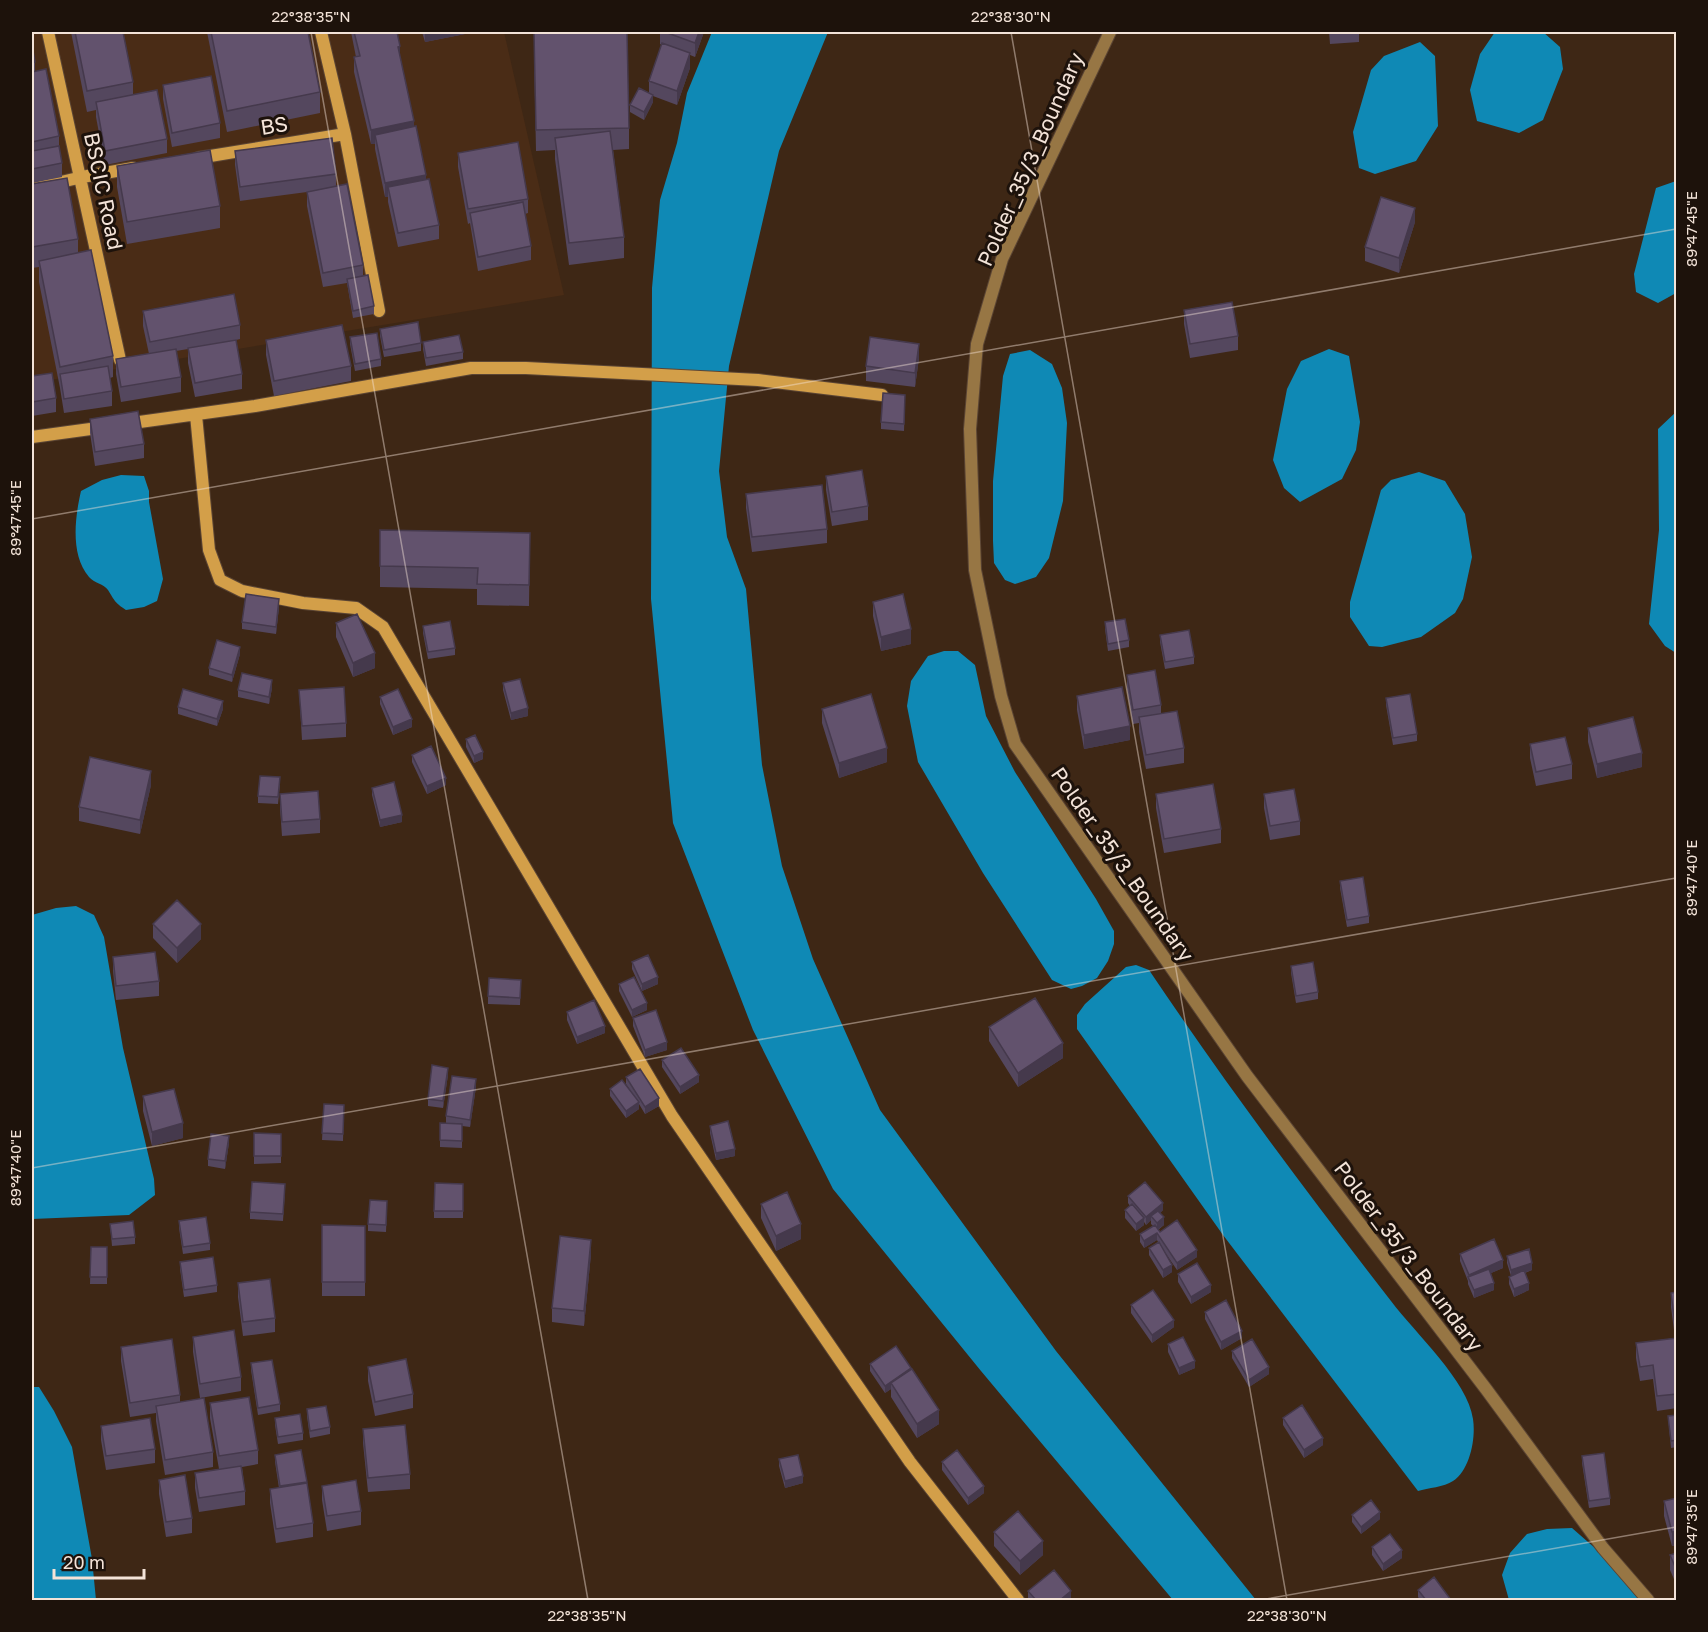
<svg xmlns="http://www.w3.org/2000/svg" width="1708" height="1632" font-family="'Golos Text',sans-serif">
<rect width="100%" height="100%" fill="#3e2715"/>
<path fill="#4a2c16" d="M32 32H504L564 295 32 383Z"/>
<path fill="#0f89b5" d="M712 32H828L779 151 729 366 719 471 727 537 746 589 762 765 782 866 813 959 880 1110 1056 1351 1256 1600H1173L981 1371 833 1189 753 1030 673 823 651 599 652 288 660 200 677 143 687 93Z
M1495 32H1543L1560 47 1563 69 1543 120 1519 133 1477 121 1470 90 1480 54Z
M1420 42 1435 56 1438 126 1416 161 1375 174 1359 168 1353 132 1371 70 1384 56Z
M1676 181V293L1658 303 1636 292 1634 274 1656 188Z
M1329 349 1349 356 1360 422 1356 450 1342 479 1300 502 1284 488 1273 460 1287 389 1301 361Z
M1030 350 1052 364 1062 388 1067 423 1063 501 1049 558 1036 577 1015 584 1005 580 994 563 993 541V481L1003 376 1010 354Z
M1676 412V653L1665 646 1649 624 1659 530 1658 429Z
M1419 472 1445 481 1465 514 1472 557 1463 599 1455 613 1421 637 1382 647 1369 646 1350 617V602L1381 490 1391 480Z
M121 475 144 476 149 491V502L163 579 157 601 144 607 126 610C114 602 115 601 108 590 104 584 94 583 89 577 70 555 75 517 81 491L102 480Z
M944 651H958L975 665 986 716 1015 772 1096 899 1114 931V944L1108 961 1097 978 1082 986 1071 989 1052 980 983 873 918 762 907 706 911 681 928 656Z
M76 906 94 915 104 937 123 1048 154 1179 155 1195 129 1215 32 1219V915L56 908Z
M1136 965 1149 970C1225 1083 1307 1193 1391 1301 1415 1333 1468 1381 1473 1419 1476 1438 1470 1470 1453 1481 1444 1487 1428 1488 1418 1491L1223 1235 1077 1029V1015L1085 1004 1126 967Z
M32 1387H39L54 1411 72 1447 92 1559 96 1600H32Z
M1572 1528 1604 1556 1639 1600H1509L1502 1575 1510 1553 1527 1534 1547 1529Z"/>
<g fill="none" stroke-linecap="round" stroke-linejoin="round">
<g stroke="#5b4534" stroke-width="14">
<path id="street" d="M1110 32 1002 259 977 344 970 429 975 570 1001 696 1015 744 1247 1076 1486 1389 1603 1548 1648 1600"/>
</g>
<g stroke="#5b4534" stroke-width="14">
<path id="secondary" d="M48 32 120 360
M321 32 345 134 379 311
M198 158 345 134
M32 189 82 177 133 168
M196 415 209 550 220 580 242 591 303 603 356 608 383 627 672 1116 910 1462 1018 1600
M125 424 255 406 471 368H526L758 380 882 395
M32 437 105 427"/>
</g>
<use href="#street" stroke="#977644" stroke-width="12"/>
<use href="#secondary" stroke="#d39f49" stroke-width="12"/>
</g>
<path fill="#54475e" d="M71 32H123L133 82V95L167 139V153L105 165 96 117V110L87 112Z
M207 32H308L320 92V113L227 132Z
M351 32H397L400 60 414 126 426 179 439 225V239L398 247 388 202V197H385L375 149V144H371L354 72V57H356Z
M422 32H475L425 42Z
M660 32H704L695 57 690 55V68L677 105 653 96V102L644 120 630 112V105L649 93V81L662 45 660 44Z
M1329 32H1359V42L1330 44Z
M32 45 35 62V71L59 136V148L62 163V177L32 183Z
M534 54 629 128V149L613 150 624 237V258L569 265 555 159V150L536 151Z
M163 85 220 123V138L172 147 163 99Z
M235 151 336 174V186L363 265V276L374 306V314L353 318 347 283 323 287 307 206V192L240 201 235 165Z
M458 153 528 199V213L525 214 531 246V260L478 271 470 223 468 224 458 167Z
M117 166 220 206V228L127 244 117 187Z
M32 184 78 239V253L113 356V377L110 378 112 391V406L64 413 60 388 39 282V267L32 268Z
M1415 222 1399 273 1365 261V247Z
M1184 310 1238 336V350L1190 358 1184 324Z
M143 311 240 325V339L236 340 242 374V389L195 397 188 363V349L176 351 181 377V392L121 402 116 374V359L149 354 143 326Z
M380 329 421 343V351L384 357 380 336Z
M350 337 381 359V366L355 371 350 344Z
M266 340 351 366V381L274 396 266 355Z
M423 342 463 352V359L426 366 423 349Z
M919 358 915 387 866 381V366Z
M32 376 56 398V412L32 416Z
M905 402 904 431 881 429V422Z
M90 419 144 444V458L95 466 90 433Z
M826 476 868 506V520L832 526 826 490Z
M746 494 827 529V543L752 552 746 508Z
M380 530 530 533 529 606 477 605V589L380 587Z
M873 602 911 644 881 651 873 616Z
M279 607 276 634 242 629V622Z
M1105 622 1129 640V647L1108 651 1105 629Z
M336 623 375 668 353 677 336 637Z
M423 626 455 648V655L428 659 423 633Z
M1160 635 1194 657V664L1165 669 1160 642Z
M240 654 232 682 209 675V668Z
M1127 675 1161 705V713L1184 748V763L1146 769 1139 732V723L1133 724 1127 689Z
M503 683 528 716 511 720 503 690Z
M272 688 269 704 238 697V690Z
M299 690 346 723V737L302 740Z
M1077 696 1130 740 1084 749 1077 710Z
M380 697 412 727 393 735 380 704Z
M1386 698 1417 734V741L1393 745 1386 705Z
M178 707 223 709 217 726 178 714Z
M822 709 887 762 839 778 822 723Z
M1588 728 1642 767 1597 778 1588 742Z
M466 739 483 759 474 763 466 747Z
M1530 744 1572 764V779L1536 786 1530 758Z
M412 755 446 785 427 794 412 762Z
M280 784 278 804 258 803V796Z
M151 785 140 834 79 821V807Z
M372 788 402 822 380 827 372 795Z
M280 794 320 819V833L282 836 280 808Z
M1156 794 1221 829V843L1164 853 1156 808Z
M1264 794 1300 821V835L1270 840 1264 808Z
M1340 881 1369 916V923L1347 927 1340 888Z
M153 924 201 939 177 963 153 938Z
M113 957 159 981V996L116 1000 113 971Z
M632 962 658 984 642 991 632 969Z
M1291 966 1318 992V999L1296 1003 1291 973Z
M521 980 520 1005 488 1004V996Z
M619 984 647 1010 632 1017 619 991Z
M567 1012 605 1033 577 1044 567 1020Z
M633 1018 667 1050 645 1057 633 1026Z
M989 1027 1063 1058 1018 1087 989 1041Z
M662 1060 699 1082 680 1094 662 1067Z
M448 1075 443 1108 428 1106V1099Z
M626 1077 659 1106 645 1114 639 1104V1109L626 1118 610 1096V1089L630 1090 626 1084Z
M476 1087 470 1127 462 1126V1148L440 1147V1140L446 1123V1116Z
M143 1096 183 1138 152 1146 143 1111Z
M324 1104 344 1105 343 1141 322 1140Z
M710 1126 735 1156 716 1160 710 1133Z
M254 1133 281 1134V1163L254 1164Z
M229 1143 225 1169 208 1166V1159Z
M463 1184V1218H434V1211Z
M285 1191 283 1221 250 1219V1212Z
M1128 1196 1163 1210 1160 1213 1164 1225 1158 1230 1160 1232 1197 1257 1177 1270 1164 1251 1172 1272 1163 1278 1149 1255V1248L1158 1242 1157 1240 1144 1248 1140 1242V1234L1153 1226 1151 1224V1220L1146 1225 1144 1222V1225L1136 1231 1125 1218V1210L1130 1206 1128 1203Z
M761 1204 801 1239 776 1251 761 1218Z
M387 1208 386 1232 368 1231V1224Z
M179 1221 210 1243V1250L183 1254 179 1228Z
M110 1224 135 1237V1244L112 1246Z
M322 1225 365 1226V1296H322Z
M91 1247H107V1284H90Z
M591 1254 584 1326 552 1322V1308Z
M1460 1254 1503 1268 1491 1273 1494 1290 1474 1298 1468 1284V1281L1460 1261Z
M1507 1256 1532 1270 1525 1273 1529 1290 1514 1297 1509 1284V1277L1511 1276 1507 1263Z
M180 1262 217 1285V1292L184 1297 180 1269Z
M1178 1274 1211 1292 1191 1304 1178 1282Z
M238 1283 275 1318V1332L243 1336 238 1297Z
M1677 1292V1408L1657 1411 1653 1379 1640 1381 1636 1358V1343L1675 1338 1671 1307V1293Z
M1131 1305 1174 1327 1152 1343 1131 1313Z
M1205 1312 1242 1338 1221 1350 1205 1319Z
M193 1337 241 1377V1391L200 1398 193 1352Z
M1168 1344 1195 1368 1179 1375 1168 1352Z
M121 1347 180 1395V1402L213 1452V1467L165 1475 156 1421V1413L130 1417 121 1361Z
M1232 1351 1269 1374 1249 1387 1232 1358Z
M251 1363 280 1404V1411L258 1415 251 1370Z
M870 1364 939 1424 917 1438 891 1397V1389L885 1393 870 1371Z
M368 1367 413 1394V1408L375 1416 368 1381Z
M210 1403 258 1450V1464L242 1467 245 1491V1505L199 1512 195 1488V1473L219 1469 210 1418Z
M307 1409 330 1427V1434L310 1438 307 1416Z
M1677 1415V1447L1671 1448 1668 1416Z
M275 1418 303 1433V1440L278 1444 275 1425Z
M1283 1418 1323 1445 1304 1458 1283 1425Z
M101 1426 155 1449V1463L106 1470 101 1440Z
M363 1429 410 1474V1489L368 1492 363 1443Z
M275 1455 307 1482 313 1523V1537L276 1543 270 1503V1489L279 1488 275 1462Z
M1582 1456 1610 1498V1505L1589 1508 1582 1463Z
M779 1459 803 1483 785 1488 779 1466Z
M942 1462 984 1493 968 1505 942 1470Z
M159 1480 192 1518V1533L166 1537 159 1494Z
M322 1486 361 1511V1525L327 1531 322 1500Z
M1677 1498V1545L1672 1546 1664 1516V1501Z
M1352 1515 1380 1519 1361 1534 1352 1522Z
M994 1532 1043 1555 1020 1575 994 1546Z
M1372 1547 1402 1558 1383 1571 1372 1555Z
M1677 1553V1586L1670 1570V1555Z
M1418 1590 1451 1600H1420L1418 1597Z
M1028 1591 1071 1599 1069 1600H1030L1028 1598Z"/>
<path fill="#45394c" d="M425 32H475L425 42Z
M699 32H704L695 57V43Z
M400 46V60L398 47Z
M690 53V68L677 105V91Z
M653 95V102L644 120V112Z
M414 121V135H375V144H371V130Z
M426 175V189L388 187V197H385V183Z
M1415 208V222L1399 273V258Z
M919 344V358L915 387V373Z
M279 599V607L276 634V627Z
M911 629V644L881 651V637Z
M240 647V654L232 682V675Z
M375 653V668L353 677V663Z
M272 680V688L269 704V697Z
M223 701V709L217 726V719Z
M528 708V716L511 720V713Z
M412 719V727L393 735V727Z
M1130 726V740L1084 749V735Z
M887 748V762L839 778V763Z
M483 752V759L474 763V756Z
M1642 753V767L1597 778V764Z
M151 771V785L140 834V820Z
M446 778V785L427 794V786Z
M402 815V822L380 827V820Z
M201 924V939L177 963V948Z
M658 977V984L642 991V984Z
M647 1003V1010L632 1017V1010Z
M605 1026V1033L577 1044V1037Z
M667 1042V1050L645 1057V1050Z
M1063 1043V1058L1018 1087V1073Z
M448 1068V1075L443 1108V1101Z
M699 1075V1082L680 1094V1087Z
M476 1079V1087L470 1127V1120Z
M659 1098V1106L645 1114V1107Z
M639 1102V1109L626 1118V1111Z
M183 1123V1138L152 1146V1132Z
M229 1136V1143L225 1169V1161Z
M735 1149V1156L716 1160V1153Z
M1163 1203V1210L1153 1219 1151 1216V1220L1146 1225V1217Z
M1164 1217V1225L1157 1230V1223Z
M1144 1218V1225L1136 1231V1224Z
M801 1224V1239L776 1251V1236Z
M1157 1233V1240L1144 1248V1241Z
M591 1240V1254L584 1326V1311Z
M1197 1250V1257L1177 1270V1263Z
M1503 1260V1268L1470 1282 1469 1275Z
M1532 1263V1270L1511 1277V1270Z
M1172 1265V1272L1163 1278V1270Z
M1494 1283V1290L1474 1298V1290Z
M1529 1283V1290L1514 1297V1289Z
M1211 1285V1292L1191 1304V1297Z
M1174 1320V1327L1152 1343V1335Z
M1242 1331V1338L1221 1350V1342Z
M1195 1361V1368L1179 1375V1368Z
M1269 1367V1374L1249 1387V1380Z
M911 1368V1375L891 1383V1389L885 1393V1386Z
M939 1410V1424L917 1438V1424Z
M1323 1438V1445L1304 1458V1450Z
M803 1476V1483L785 1488V1481Z
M984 1486V1493L968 1505V1498Z
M1380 1512V1519L1361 1534V1527Z
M1677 1531V1545L1672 1546V1532Z
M1043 1541V1555L1020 1575V1561Z
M1402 1550V1558L1383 1571V1564Z
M1071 1591V1599L1069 1600H1060Z"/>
<path fill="#62526d" stroke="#45394c" stroke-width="1.5" d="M75 32H123L133 82 87 91Z
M211 32H308L320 92 227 111Z
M354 32H397L400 46 398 47 414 121 371 130 354 57 360 56Z
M594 32H627L629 128 536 130 534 33Z
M665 32H699L695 43Z
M662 43 690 53 677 91 649 81Z
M32 45 35 62 32 63Z
M46 69 59 136 32 142V72Z
M211 76 220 123 172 133 163 85Z
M639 88 653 95 644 112 630 105Z
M157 90 167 139 105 151 96 102Z
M416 126 426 175 385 183 375 135Z
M610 131 624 237 569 243 555 138Z
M332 138 336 174 240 187 235 151Z
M518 142 528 199 468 209 458 153Z
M59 146 62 163 32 169V151Z
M210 150 220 206 127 222 117 166Z
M67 178 78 239 32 247V184Z
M429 179 439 225 398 233 388 187Z
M347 184 363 265 323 273 307 192Z
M1381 197 1415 208 1399 258 1365 247Z
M523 202 531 246 478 257 470 213Z
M91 250 113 356 60 367 39 261Z
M368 275 374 306 353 311 347 279Z
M234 294 240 325 150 342 143 311Z
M1232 302 1238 336 1190 344 1184 310Z
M418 322 421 343 384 350 380 329Z
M342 325 351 366 274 381 266 340Z
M377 333 381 359 355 364 350 337Z
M459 335 463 352 426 358 423 342Z
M870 337 919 344 915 373 866 366Z
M236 340 242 374 195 383 188 348Z
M176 349 181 377 121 387 116 359Z
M108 366 112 391 64 399 60 374Z
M52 373 56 398 32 402V376Z
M883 393 905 395 904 424 881 422Z
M138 411 144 444 95 452 90 419Z
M862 470 868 506 832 512 826 476Z
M822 485 827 529 752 537 746 494Z
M380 530 530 533 529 585 477 584 478 568 380 566Z
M246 594 279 599 276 627 242 622Z
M903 594 911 629 881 637 873 602Z
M357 614 375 653 353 663 336 623Z
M1125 619 1129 640 1108 644 1105 622Z
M450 621 455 648 428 652 423 626Z
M1189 630 1194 657 1165 662 1160 635Z
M217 640 240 647 232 675 209 668Z
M1155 670 1161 705 1133 710 1127 675Z
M242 673 272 680 269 697 238 690Z
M520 679 528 708 511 713 503 683Z
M344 687 346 723 302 726 299 690Z
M1122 687 1130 726 1084 735 1077 696Z
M183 689 223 701 217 719 178 707Z
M398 689 412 719 393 727 380 697Z
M871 694 887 748 839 763 822 709Z
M1410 694 1417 734 1393 738 1386 698Z
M1177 711 1184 748 1146 755 1139 717Z
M1633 717 1642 753 1597 764 1588 728Z
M475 735 483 752 474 756 466 739Z
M1565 737 1572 764 1536 772 1530 744Z
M431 746 446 778 427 786 412 755Z
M90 757 151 771 140 820 79 807Z
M260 776 280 777 278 797 258 796Z
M394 782 402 815 380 820 372 788Z
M1213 784 1221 829 1164 839 1156 794Z
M1294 789 1300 821 1270 826 1264 794Z
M318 791 320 819 282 822 280 794Z
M1363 877 1369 916 1347 920 1340 881Z
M177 900 201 924 177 948 153 924Z
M155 952 159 981 116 986 113 957Z
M648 955 658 977 642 984 632 962Z
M1313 962 1318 992 1296 996 1291 966Z
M634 977 647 1003 632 1010 619 984Z
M489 978 521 980 520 998 488 996Z
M1035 998 1063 1043 1018 1073 989 1027Z
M594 1000 605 1026 577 1037 567 1012Z
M656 1010 667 1042 645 1050 633 1018Z
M681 1048 699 1075 680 1087 662 1060Z
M432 1065 448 1068 443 1101 428 1099Z
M640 1069 659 1098 645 1107 626 1077Z
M452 1076 476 1079 470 1120 446 1116Z
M622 1080 639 1102 626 1111 610 1089Z
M174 1089 183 1123 152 1132 143 1096Z
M324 1104 344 1105 343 1134 322 1133Z
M728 1121 735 1149 716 1153 710 1126Z
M440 1123 462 1124V1141L440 1140Z
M254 1133 281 1134V1156H254Z
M211 1134 229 1136 225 1161 208 1159Z
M252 1182 285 1184 283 1214 250 1212Z
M1145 1182 1163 1203 1146 1217 1128 1196Z
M435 1183 463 1184V1211H434Z
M787 1192 801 1224 776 1236 761 1204Z
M370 1200 387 1201 386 1225 368 1224Z
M1132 1204 1144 1218 1136 1224 1125 1210Z
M1158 1211 1164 1217 1157 1223 1151 1216Z
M206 1217 210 1243 183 1247 179 1221Z
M1177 1220 1197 1250 1177 1263 1157 1233 1144 1241 1140 1234 1155 1225 1160 1232Z
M133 1221 135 1237 112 1239 110 1224Z
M322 1225 365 1226V1282H322Z
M560 1236 591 1240 584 1311 552 1308Z
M1494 1239 1503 1260 1469 1275 1460 1254Z
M1159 1242 1172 1265 1163 1270 1149 1248Z
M91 1247H107V1277H90Z
M1529 1249 1532 1263 1511 1270 1507 1256Z
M213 1257 217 1285 184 1290 180 1262Z
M1197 1263 1211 1285 1191 1297 1178 1274Z
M1489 1269 1494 1283 1474 1290 1468 1277Z
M1524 1270 1529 1283 1514 1289 1509 1277Z
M270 1279 275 1318 243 1322 238 1283Z
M1153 1290 1174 1320 1152 1335 1131 1305Z
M1677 1292V1332H1676L1671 1293Z
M1226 1300 1242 1331 1221 1342 1205 1312Z
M234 1330 241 1377 200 1384 193 1337Z
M1183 1337 1195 1361 1179 1368 1168 1344Z
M1677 1338V1394L1657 1396 1653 1365 1640 1367 1636 1343Z
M172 1339 180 1395 130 1403 121 1347Z
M1252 1339 1269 1367 1249 1380 1232 1351Z
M896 1346 911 1368 885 1386 870 1364Z
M406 1359 413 1394 375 1402 368 1367Z
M272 1360 280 1404 258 1408 251 1363Z
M912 1369 939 1410 917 1424 891 1383Z
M249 1397 258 1450 219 1456 210 1403Z
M204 1398 213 1452 165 1460 156 1406Z
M1302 1405 1323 1438 1304 1450 1283 1418Z
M326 1406 330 1427 310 1431 307 1409Z
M300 1414 303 1433 278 1437 275 1418Z
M1677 1415V1440L1671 1441 1668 1416Z
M150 1418 155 1449 106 1456 101 1426Z
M405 1425 410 1474 368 1478 363 1429Z
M301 1450 307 1482 280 1486 275 1455Z
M957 1450 984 1486 968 1498 942 1462Z
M1604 1453 1610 1498 1589 1501 1582 1456Z
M798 1455 803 1476 785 1481 779 1459Z
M241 1466 245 1491 199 1498 195 1473Z
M185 1475 192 1518 166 1522 159 1480Z
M356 1480 361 1511 327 1516 322 1486Z
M307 1483 313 1523 276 1529 270 1489Z
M1677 1498V1531L1672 1532 1664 1501Z
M1371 1500 1380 1512 1361 1527 1352 1515Z
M1018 1511 1043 1541 1020 1561 994 1532Z
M1390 1534 1402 1550 1383 1564 1372 1547Z
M1677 1553V1571L1670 1555Z
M1054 1570 1071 1591 1060 1600H1036L1028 1591Z
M1434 1577 1451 1600H1426L1418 1590Z"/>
<path fill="none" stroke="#f3e3d8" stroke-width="1.5" stroke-opacity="0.45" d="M311 32 588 1600M1011 32 1287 1600M32 519 1676 229M32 1168 1676 878M1260 1600 1676 1527"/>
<g text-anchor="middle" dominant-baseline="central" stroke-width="6" stroke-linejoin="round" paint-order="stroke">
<g font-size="21" fill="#f3e3d8" stroke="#1d120b">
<text transform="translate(274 125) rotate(-9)">BS</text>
<text transform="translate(1030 159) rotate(-66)">Polder_35/3_Boundary</text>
<text transform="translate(104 191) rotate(78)">BSCIC Road</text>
<text transform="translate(1123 864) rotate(55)">Polder_35/3_Boundary</text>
<text transform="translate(1409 1256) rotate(53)">Polder_35/3_Boundary</text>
</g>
</g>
<rect width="1708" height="1632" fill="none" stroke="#1d120b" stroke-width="66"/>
<path d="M54 1569v9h90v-9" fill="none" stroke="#f3e3d8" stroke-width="3"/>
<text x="63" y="1569" font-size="18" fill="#f3e3d8" stroke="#1d120b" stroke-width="4.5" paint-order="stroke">20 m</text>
<rect x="33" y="33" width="1642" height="1566" fill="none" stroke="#f3e3d8" stroke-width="2"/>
<g font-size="15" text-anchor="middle" fill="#f3e3d8">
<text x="311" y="22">22°38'35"N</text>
<text x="1011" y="22">22°38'30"N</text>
<text transform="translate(1692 229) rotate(-90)" y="5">89°47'45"E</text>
<text transform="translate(16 518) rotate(-90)" y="5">89°47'45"E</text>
<text transform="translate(1692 878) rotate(-90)" y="5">89°47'40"E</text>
<text transform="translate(16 1168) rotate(-90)" y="5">89°47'40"E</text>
<text transform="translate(1692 1527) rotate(-90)" y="5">89°47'35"E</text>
<text x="587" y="1621">22°38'35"N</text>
<text x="1287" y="1621">22°38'30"N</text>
</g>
</svg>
